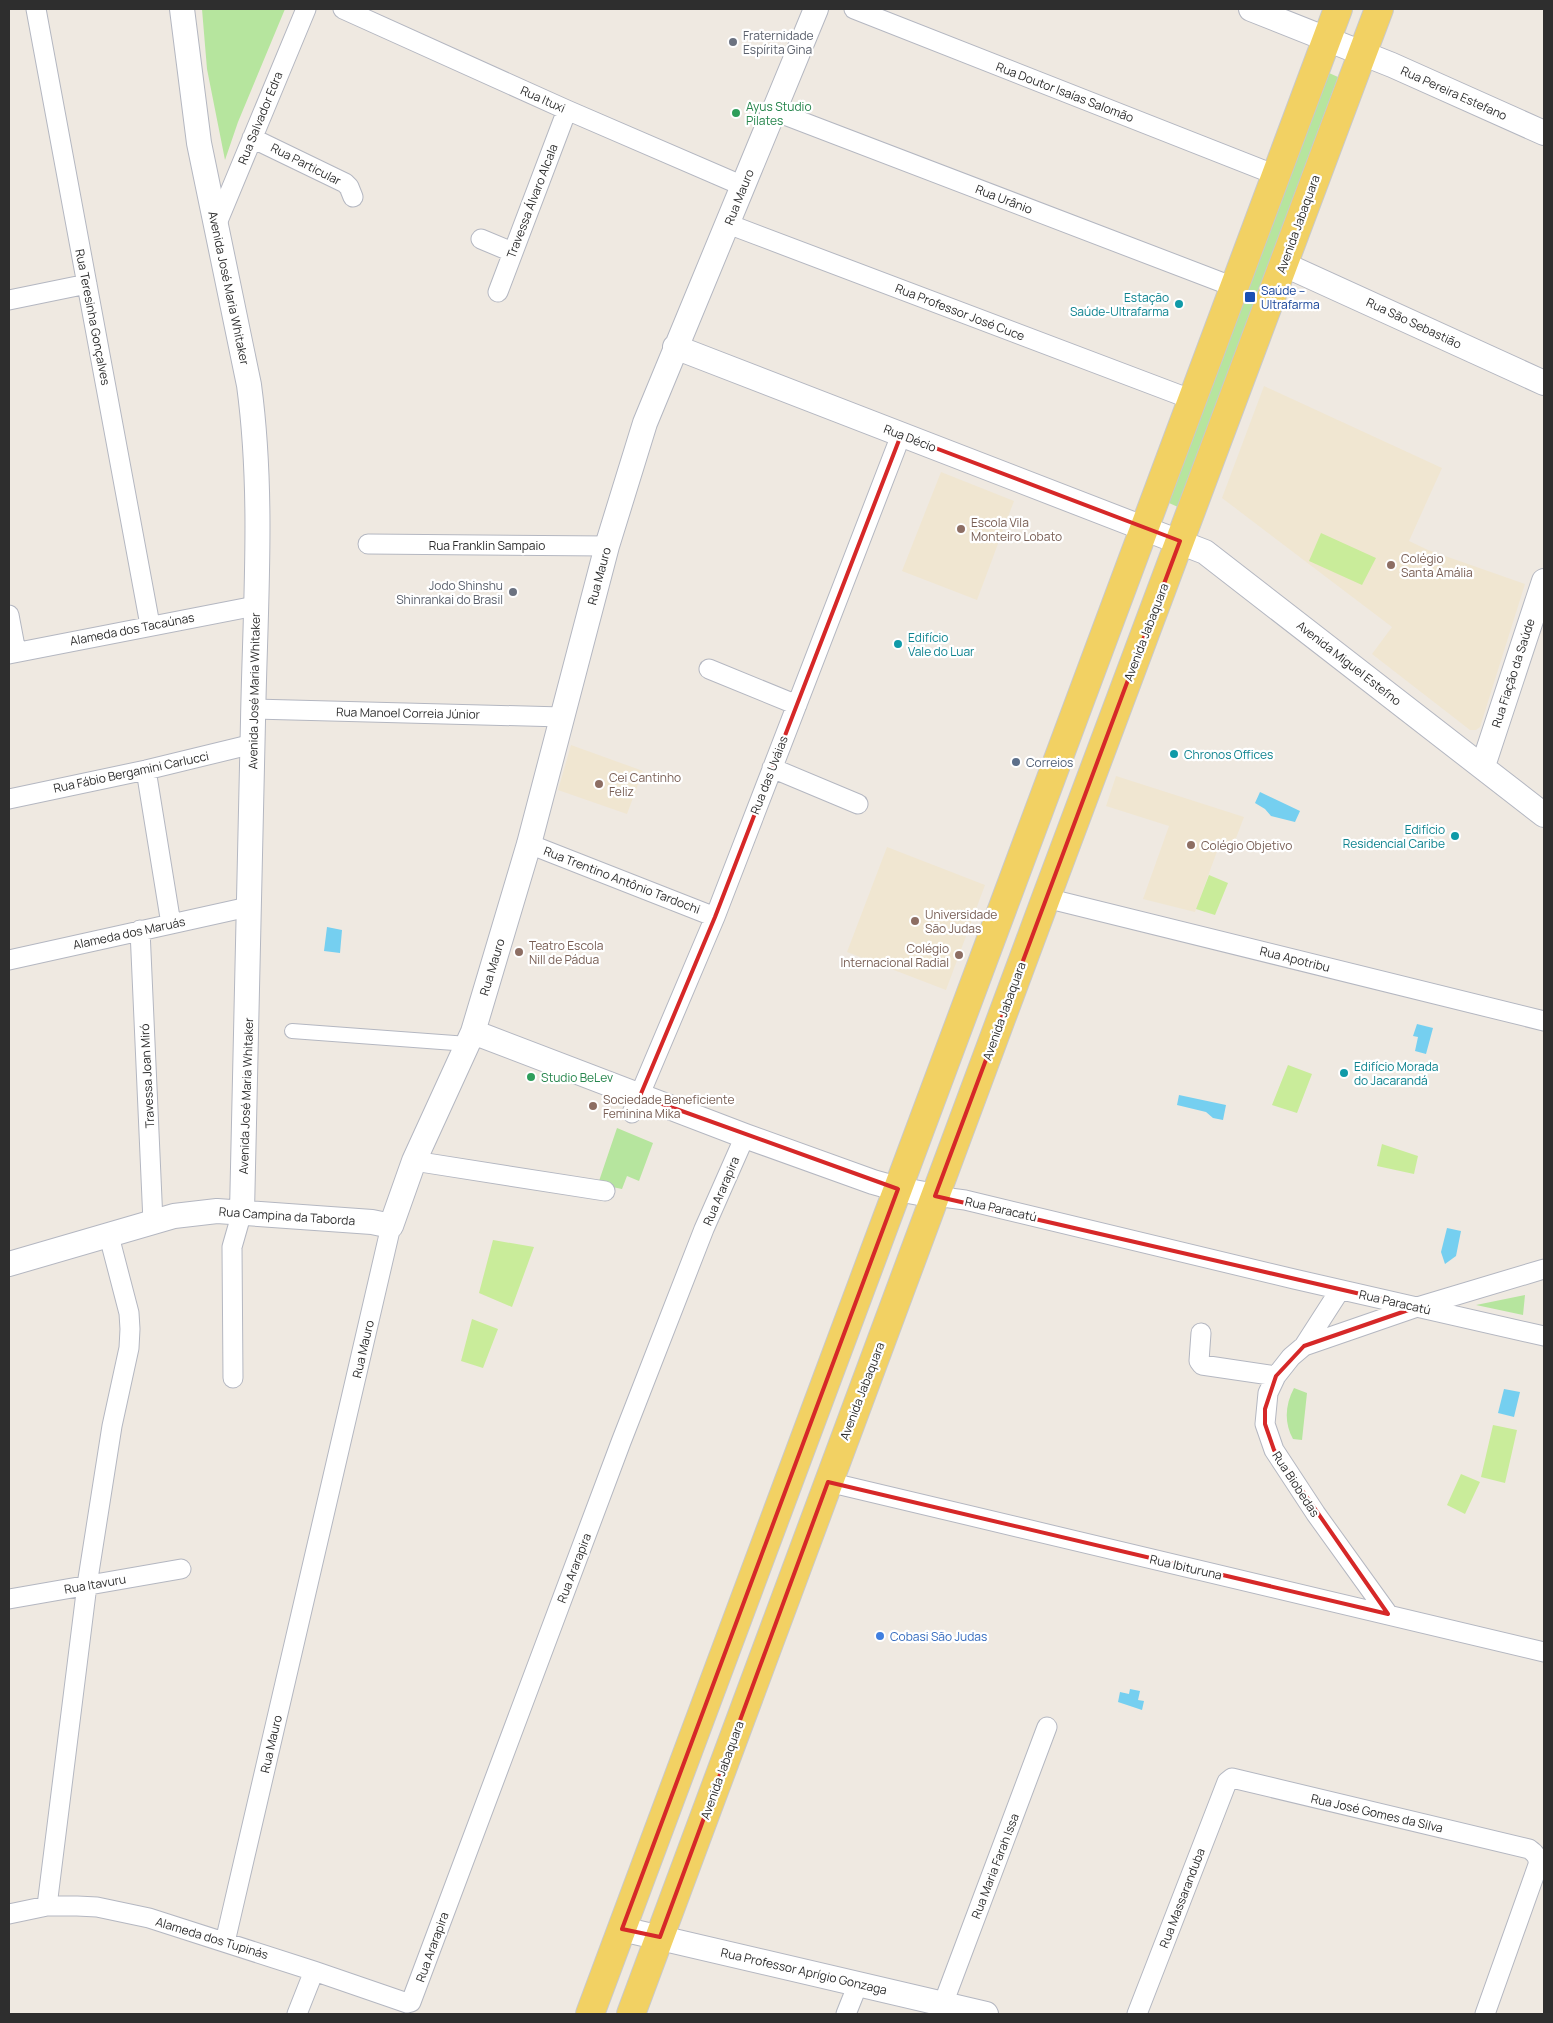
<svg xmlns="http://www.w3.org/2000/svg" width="1553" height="2023" font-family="Manrope,sans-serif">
<rect width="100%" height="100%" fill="#efe9e1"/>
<path fill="#f0e6d1" d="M1264 386 1442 468 1409 541 1428 550 1525 584 1480 727 1476 730H1470L1372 654 1392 627 1222 498Z
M941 472 1014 501 977 600 902 571Z
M571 745 643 771 627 814 558 790Z
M1116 776 1244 817 1233 846 1220 843 1195 912 1143 899 1169 826 1106 806Z
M887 847 985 885 946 990 847 952Z"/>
<path fill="#b6e59e" d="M202 9H285L238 122 225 160 207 69Z
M1329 73 1338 77 1178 507 1169 503Z
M617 1128 653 1143 639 1181 627 1176 622 1189 598 1184Z
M1525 1295 1523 1315 1476 1305Z
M1294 1388 1307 1393 1302 1440 1293 1439C1284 1423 1285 1405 1294 1388Z"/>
<path fill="#c9ec9a" d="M1321 533 1376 558 1362 585 1309 561Z
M1209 875 1228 883 1215 915 1196 909Z
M1288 1065 1312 1074 1297 1113 1272 1105Z
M1382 1144 1418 1156 1414 1174 1377 1166Z
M493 1240 534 1247 512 1307 479 1293Z
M472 1319 498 1329 483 1368 461 1361Z
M1493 1425 1517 1430 1505 1483 1481 1477Z
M1461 1474 1480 1482 1465 1514 1447 1505Z"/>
<path fill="#75cff0" d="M1260 792 1300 811 1295 822 1271 816 1265 809 1255 803Z
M327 927 342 930 340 953 324 951Z
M1417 1024 1433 1028 1426 1054 1415 1051 1418 1037 1413 1036Z
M1179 1095 1226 1105 1223 1120 1213 1118 1206 1112 1177 1105Z
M1447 1228 1461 1231 1456 1256 1445 1264 1441 1252Z
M1504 1389 1520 1392 1514 1417 1498 1413Z
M1130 1689 1140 1691 1138 1700 1144 1701 1142 1710 1118 1702 1120 1692 1129 1694Z"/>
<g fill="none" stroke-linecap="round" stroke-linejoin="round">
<g stroke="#b4b7c1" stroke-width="16">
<path id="pedestrian" d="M292 1031 468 1044"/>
</g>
<g stroke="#b4b7c1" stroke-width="21">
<path id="minor" d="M36 9 150 625
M343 9 567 110 743 186
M854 9 1276 175
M774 111 1234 287
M252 138 345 183 349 187 353 197
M728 224 1193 400
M215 228 306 9
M481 239 512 252
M498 292 567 110
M9 300 87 284
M368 544 607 546
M9 615 16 652
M9 654 255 606
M709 669 797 705
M253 709 562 717
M772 768 858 804
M146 770 171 924
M9 799 146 770 253 744
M529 844 715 917
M1046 898 1544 1021
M140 930 153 1222
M9 960 248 907
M632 1113 715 917 901 435
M414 1161 605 1191
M935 1196 965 1200 1294 1279 1544 1336
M1340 1290 1304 1346 1291 1357 1276 1376 1268 1393 1265 1424 1274 1450 1316 1514 1388 1614
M1201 1333 1199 1361 1202 1365 1276 1376
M1304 1346 1417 1307 1544 1269
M233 1378 232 1247 242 1212
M828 1482 1544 1652
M9 1599 181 1569
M47 1906 87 1585 112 1426 129 1348 130 1329 129 1313 109 1236
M9 1914 47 1906H77L97 1907 149 1918 314 1971 407 2003 411 2002 621 1442 704 1229 745 1136
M225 1942 391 1226
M943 2004 1047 1727
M297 2014 314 1971
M846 2014 858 1984
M1137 2014 1227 1782 1232 1778 1529 1849C1535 1853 1539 1857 1538 1865L1485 2014"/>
</g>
<g stroke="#b4b7c1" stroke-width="26">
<path id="tertiary" d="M182 9 199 143 249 385C264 496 255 609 253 721 249 885 247 1049 242 1212
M1251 9 1392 65 1544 133
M1283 264 1544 383
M675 347 1205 552 1544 815
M1483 766 1544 581
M473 1032 745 1136 873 1182 898 1189 935 1196
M9 1264 174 1216 217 1211 372 1222 391 1226 414 1161 473 1032 529 844 607 546 645 423 816 9
M622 1929 986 2014"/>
</g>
<g stroke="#c9c9c9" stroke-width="30">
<path id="primary" d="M590 2014 1338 9
M631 2014 1046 898 1379 9"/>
</g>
<use href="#pedestrian" stroke="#fff" stroke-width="14"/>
<use href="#minor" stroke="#fff" stroke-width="19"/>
<use href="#tertiary" stroke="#fff" stroke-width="24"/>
<use href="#primary" stroke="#f2d163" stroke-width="28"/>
</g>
<path fill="none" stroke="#d62828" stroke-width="4" stroke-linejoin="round" d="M901 435 1180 541 935 1196 1417 1307 1304 1346 1276 1376 1265 1409V1424L1274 1450 1388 1614 828 1482 660 1937 622 1929 898 1189 640 1096 715 917Z"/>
<g fill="#6b7280" stroke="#fff" stroke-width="2">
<circle cx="733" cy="42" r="5"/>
<circle cx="513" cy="592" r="5"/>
</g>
<g fill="#2e9e5b" stroke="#fff" stroke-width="2">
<circle cx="736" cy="113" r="5"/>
<circle cx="531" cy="1077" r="5"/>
</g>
<rect fill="#1a4fb4" stroke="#fff" stroke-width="2" x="1244" y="291" width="12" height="12" rx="2.5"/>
<g fill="#0f9aa8" stroke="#fff" stroke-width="2">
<circle cx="1179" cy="304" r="5"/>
<circle cx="898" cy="644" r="5"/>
<circle cx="1174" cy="754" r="5"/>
<circle cx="1455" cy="836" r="5"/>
<circle cx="1344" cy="1073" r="5"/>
</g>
<g fill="#8d6e63" stroke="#fff" stroke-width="2">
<circle cx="961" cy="529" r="5"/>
<circle cx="1391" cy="565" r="5"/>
<circle cx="599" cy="784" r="5"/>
<circle cx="1191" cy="845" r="5"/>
<circle cx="915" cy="921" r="5"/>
<circle cx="519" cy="952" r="5"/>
<circle cx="959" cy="955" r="5"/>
<circle cx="593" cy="1106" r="5"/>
</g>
<circle fill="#5c6f8a" stroke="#fff" stroke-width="2" cx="1016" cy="762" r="5"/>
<circle fill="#3f7fe0" stroke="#fff" stroke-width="2" cx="880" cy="1636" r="5"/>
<g text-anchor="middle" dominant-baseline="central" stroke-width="4.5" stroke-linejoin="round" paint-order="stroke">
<g font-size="12" fill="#5b616d" stroke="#fff" text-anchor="start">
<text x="743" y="35">Fraternidade<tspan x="743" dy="14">Espírita Gina</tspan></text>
<text x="503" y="585" text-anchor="end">Jodo Shinshu<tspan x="503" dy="14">Shinrankai do Brasil</tspan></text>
</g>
<g font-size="12" fill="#2e2e2e" stroke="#fff">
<text transform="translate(1065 92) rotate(21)">Rua Doutor Isaías Salomão</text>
<text transform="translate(1454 93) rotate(24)">Rua Pereira Estefano</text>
<text transform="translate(543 99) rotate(24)">Rua Ituxi</text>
<text transform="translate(260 118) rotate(-68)">Rua Salvador Edra</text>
<text transform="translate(306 164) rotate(27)">Rua Particular</text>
<text transform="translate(739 197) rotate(-68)">Rua Mauro</text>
<text transform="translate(1004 199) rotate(21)">Rua Urânio</text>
<text transform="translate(532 201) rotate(-69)">Travessa Álvaro Alcala</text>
<text transform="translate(1298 224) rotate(-70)">Avenida Jabaquara</text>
<text transform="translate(229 288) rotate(78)">Avenida José Maria Whitaker</text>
<text transform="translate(960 312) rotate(21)">Rua Professor José Cuce</text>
<text transform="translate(93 317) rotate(79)">Rua Teresinha Gonçalves</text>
<text transform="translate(1414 323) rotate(25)">Rua São Sebastião</text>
<text transform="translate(910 438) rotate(21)">Rua Décio</text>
<text x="487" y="545">Rua Franklin Sampaio</text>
<text transform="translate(599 576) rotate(-75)">Rua Mauro</text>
<text transform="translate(132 629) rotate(-11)">Alameda dos Tacaúnas</text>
<text transform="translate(1146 632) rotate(-69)">Avenida Jabaquara</text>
<text transform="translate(1349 663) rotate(38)">Avenida Miguel Estefno</text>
<text transform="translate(1513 673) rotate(-72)">Rua Fiação da Saúde</text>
<text transform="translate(254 691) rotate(-89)">Avenida José Maria Whitaker</text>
<text transform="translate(408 713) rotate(1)">Rua Manoel Correia Júnior</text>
<text transform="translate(131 772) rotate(-12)">Rua Fábio Bergamini Carlucci</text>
<text transform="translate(769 775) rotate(-69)">Rua das Uváias</text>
<text transform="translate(622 880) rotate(21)">Rua Trentino Antônio Tardochi</text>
<text transform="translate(129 933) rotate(-12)">Alameda dos Maruás</text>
<text transform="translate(1295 959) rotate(14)">Rua Apotribu</text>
<text transform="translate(492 967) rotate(-73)">Rua Mauro</text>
<text transform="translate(1004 1011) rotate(-70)">Avenida Jabaquara</text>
<text transform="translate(147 1076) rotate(-93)">Travessa Joan Miró</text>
<text transform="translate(246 1096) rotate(-88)">Avenida José Maria Whitaker</text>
<text transform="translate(721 1191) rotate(-67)">Rua Ararapira</text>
<text transform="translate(1001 1209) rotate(13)">Rua Paracatú</text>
<text transform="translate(287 1216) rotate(4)">Rua Campina da Taborda</text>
<text transform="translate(1395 1302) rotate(13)">Rua Paracatú</text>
<text transform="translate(363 1349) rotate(-77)">Rua Mauro</text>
<text transform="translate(862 1391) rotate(-69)">Avenida Jabaquara</text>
<text transform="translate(1296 1484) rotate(57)">Rua Biobedas</text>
<text transform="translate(1186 1567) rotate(13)">Rua Ibituruna</text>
<text transform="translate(574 1568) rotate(-69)">Rua Ararapira</text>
<text transform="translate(95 1584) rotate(-10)">Rua Itavuru</text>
<text transform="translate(271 1744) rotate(-77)">Rua Mauro</text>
<text transform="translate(722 1770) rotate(-70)">Avenida Jabaquara</text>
<text transform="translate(1377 1813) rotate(13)">Rua José Gomes da Silva</text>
<text transform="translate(995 1866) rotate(-69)">Rua Maria Farah Issa</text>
<text transform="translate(1182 1898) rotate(-69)">Rua Massaranduba</text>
<text transform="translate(212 1938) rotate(17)">Alameda dos Tupinás</text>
<text transform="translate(432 1947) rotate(-70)">Rua Ararapira</text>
<text transform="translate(804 1971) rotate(13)">Rua Professor Aprígio Gonzaga</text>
</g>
<g font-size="12" fill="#27864d" stroke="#fff" text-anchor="start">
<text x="746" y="106">Ayus Studio<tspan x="746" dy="14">Pilates</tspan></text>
<text x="541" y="1077">Studio BeLev</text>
</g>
<g font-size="12" fill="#164399" stroke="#fff" text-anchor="start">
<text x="1261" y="290">Saúde –<tspan x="1261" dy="14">Ultrafarma</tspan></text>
</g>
<g font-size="12" fill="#0d838f" stroke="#fff" text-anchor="start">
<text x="1169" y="297" text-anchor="end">Estação<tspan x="1169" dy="14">Saúde-Ultrafarma</tspan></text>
<text x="908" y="637">Edifício<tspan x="908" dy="14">Vale do Luar</tspan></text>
<text x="1184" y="754">Chronos Offices</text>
<text x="1445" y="829" text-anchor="end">Edifício<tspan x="1445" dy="14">Residencial Caribe</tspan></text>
<text x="1354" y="1066">Edifício Morada<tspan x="1354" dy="14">do Jacarandá</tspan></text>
</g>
<g font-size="12" fill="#785e54" stroke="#fff" text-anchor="start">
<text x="971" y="522">Escola Vila<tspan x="971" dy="14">Monteiro Lobato</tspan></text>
<text x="1401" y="558">Colégio<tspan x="1401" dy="14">Santa Amália</tspan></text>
<text x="609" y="777">Cei Cantinho<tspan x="609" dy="14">Feliz</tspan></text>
<text x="1201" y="845">Colégio Objetivo</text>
<text x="925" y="914">Universidade<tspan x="925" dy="14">São Judas</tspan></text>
<text x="529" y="945">Teatro Escola<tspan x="529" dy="14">Nill de Pádua</tspan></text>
<text x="949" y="948" text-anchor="end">Colégio<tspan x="949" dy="14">Internacional Radial</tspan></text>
<text x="603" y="1099">Sociedade Beneficiente<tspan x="603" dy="14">Feminina Mika</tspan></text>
</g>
<g font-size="12" fill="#4e5e75" stroke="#fff" text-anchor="start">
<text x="1026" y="762">Correios</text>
</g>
<g font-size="12" fill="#366cbe" stroke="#fff" text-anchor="start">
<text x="890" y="1636">Cobasi São Judas</text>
</g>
</g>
<rect width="1553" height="2023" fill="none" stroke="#2e2e2e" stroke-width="20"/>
</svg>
